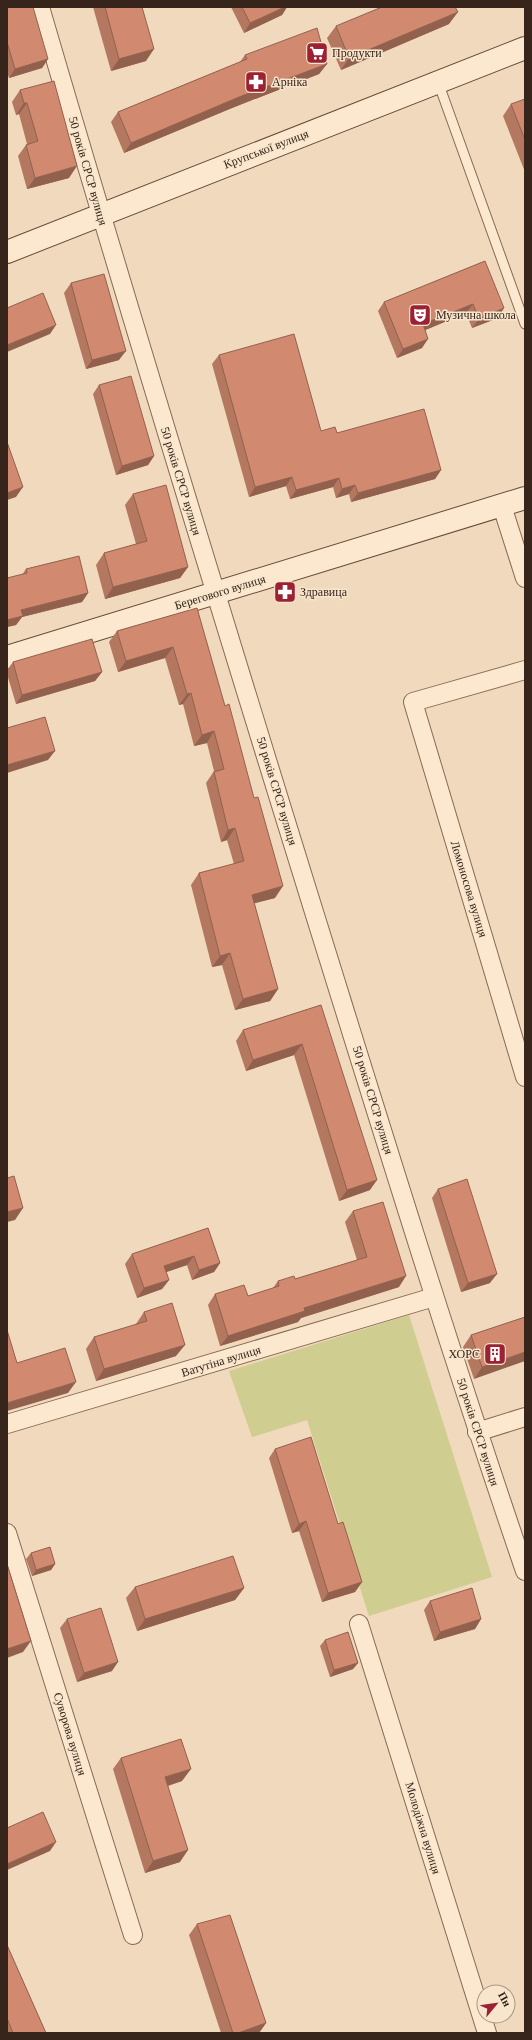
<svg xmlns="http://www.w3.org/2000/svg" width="532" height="2040" font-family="'Times New Roman',serif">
<rect width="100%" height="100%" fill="#f0d9bc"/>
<path fill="#cfcd90" d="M409 1315 492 1577 369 1616 307 1420 252 1437 229 1371Z"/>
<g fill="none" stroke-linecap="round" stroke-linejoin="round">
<g stroke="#896954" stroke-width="11">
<path id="lane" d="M438 82 525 324"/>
</g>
<g stroke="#896954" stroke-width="20">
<path id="street" d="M40 7C130 315 224 622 319 928 386 1143 452 1358 525 1571
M502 506 525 578
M525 670 413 702 525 1077
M7 1424 434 1297
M477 1432 525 1417
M7 1533 133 1935
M359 1624 487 2033"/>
</g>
<g stroke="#6a4a38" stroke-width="24">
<path id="secondary" d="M7 252 525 48
M7 657 525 498"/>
</g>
<use href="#lane" stroke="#fbe8cf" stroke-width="9"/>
<use href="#street" stroke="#fbe8cf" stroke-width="18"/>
<use href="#secondary" stroke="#fbe8cf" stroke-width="22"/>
</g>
<path fill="#b4775f" d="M7 7 48 59 42 68 9 78 7 72Z
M93 7H142L146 61 111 71Z
M231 7H287L282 15 244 33Z
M449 24 341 70 327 38 336 26Z
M245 55 327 64 319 74 232 108 124 153 111 122 118 112 240 62Z
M20 90 69 178 27 189 18 156 26 145 27 144 19 114 16 115 12 102Z
M525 99V172L503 116 511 104Z
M485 261 498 318 472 328 466 313 425 330 422 348 397 358 378 311 384 302Z
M71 283 119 360 86 369 64 293Z
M219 355 321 431 337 433 441 470 435 479 351 502 349 494 336 498 333 487 290 499 286 486 249 497 212 364Z
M99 385 154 456 148 465 116 475 93 394Z
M133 494 188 567 180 578 105 599 96 565 104 553 136 544 125 505Z
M26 569 88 593 82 602 22 617 16 625 7 627V578L22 575Z
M197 608 275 898 254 903 278 989 270 1001 235 1010 222 965 212 967 191 885 199 873 234 864 227 840 221 842 206 783 214 771 207 743 194 746 183 704 179 705 165 658 118 672 109 642 117 631Z
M13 662 102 672 95 681 16 704 7 674V670Z
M321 1005 370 1190 339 1201 294 1055 246 1071 236 1041 243 1030Z
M438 1189 490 1283 461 1292 432 1198Z
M353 1211 399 1287 301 1318 298 1322 220 1346 208 1305 215 1294 248 1296 273 1288 278 1281 295 1279 357 1260 345 1222Z
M208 1228 220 1263 214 1272 192 1280 187 1265 166 1272 169 1280 162 1289 137 1298 125 1264 132 1254Z
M144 1312 176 1356 96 1381 86 1349 94 1337 136 1325V1324Z
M525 1317 474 1379 463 1347 471 1335Z
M275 1449 338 1524 362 1582 355 1592 322 1602 299 1531 292 1533 269 1458Z
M31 1553 55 1564 51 1570 32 1576 26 1559Z
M135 1587 244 1588 235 1600 137 1631 126 1598Z
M430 1601 481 1619 475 1629 434 1641 424 1610Z
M67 1619 112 1671 77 1682 60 1628Z
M325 1640 358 1663 353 1669 330 1677 320 1646Z
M121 1758 182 1781 168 1786 180 1862 145 1873 113 1769Z
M197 1924 266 2023 259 2033H221L189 1935Z
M7 1945 46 2033H7Z"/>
<path fill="#92614e" d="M285 7H287L282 15 244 33 250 23Z
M458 12 449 24 341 70 349 58Z
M154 49 146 61 111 71 119 59Z
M48 59 42 68 9 78 15 69Z
M327 64 319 74 232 108 124 153 131 143 239 97Z
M24 103H27L19 114 16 115Z
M77 166 69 178 27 189 35 178Z
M473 304 466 313 416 334 423 324Z
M504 308 498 318 472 328 479 319Z
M56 325 50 334 7 352V345Z
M428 339 422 348 397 358 403 349Z
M126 351 119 360 86 369 92 360Z
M154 456 148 465 116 475 122 466Z
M441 470 435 479 351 502 358 493Z
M292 477 286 486 249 497 255 487Z
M339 478 333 487 290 499 296 490Z
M355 485 349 494 336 498 342 489Z
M23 487 16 497 7 500V493Z
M188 567 180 578 105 599 113 587Z
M88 593 82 602 22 617 16 625 7 627V620L21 610Z
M173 647 165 658 118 672 126 661Z
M102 672 95 681 16 704 22 695Z
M191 693 183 704 179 705 187 694Z
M214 731 207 743 194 746 202 735Z
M55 751 48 760 7 773V765Z
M235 828 227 840 221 842 228 830Z
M283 886 275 898 244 906 252 895Z
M230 953 222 965 212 967 220 956Z
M278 989 270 1001 235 1010 243 999Z
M302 1044 294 1055 246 1071 253 1060Z
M377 1180 370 1190 339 1201 347 1190Z
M23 1208 15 1220 7 1222V1212Z
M194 1256 187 1265 158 1275 164 1266Z
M220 1263 214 1272 192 1280 199 1270Z
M497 1274 490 1283 461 1292 468 1283Z
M406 1276 399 1287 301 1318 298 1322 220 1346 228 1336 304 1308Z
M169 1280 162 1289 137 1298 144 1288Z
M185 1345 176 1356 96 1381 104 1369Z
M525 1352V1361L474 1379 482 1367Z
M76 1382 68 1393 7 1411V1403Z
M306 1521 299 1531 292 1533 299 1524Z
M55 1564 51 1570 32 1576 36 1570Z
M362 1582 355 1592 322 1602 328 1593Z
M244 1588 235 1600 137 1631 145 1619Z
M481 1619 475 1629 434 1641 440 1632Z
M31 1641 23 1652 7 1658V1649Z
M118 1662 112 1671 77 1682 84 1673Z
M358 1663 353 1669 330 1677 334 1670Z
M191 1769 182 1781 157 1789 165 1777Z
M56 1842 50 1851 7 1870V1864Z
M188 1850 180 1862 145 1873 153 1861Z
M266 2023 259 2033H238Z"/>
<path fill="#d18a6f" stroke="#92614e" d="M7 7H33L48 59 15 69 7 42Z
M105 7H142L154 49 119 59Z
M242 7H285L250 23Z
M382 7H455L458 12 349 58 336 26Z
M317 28 327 64 239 97 131 143 118 112 247 59 245 55Z
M54 81 77 166 35 178 26 145 38 141 27 103H24L20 90Z
M525 99V140L511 104Z
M485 261 504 308 479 319 473 304 423 324 428 339 403 349 384 302Z
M104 274 126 351 92 360 71 283Z
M43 293 56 325 7 345V308Z
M294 334 321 431 335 427 337 433 424 409 441 470 358 493 355 485 342 489 339 478 296 490 292 477 255 487 219 355Z
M131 376 154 456 122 466 99 385Z
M7 442 23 487 7 493Z
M166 485 188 567 113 587 104 553 147 541 133 494Z
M79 556 88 593 21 610 23 616 7 620V578L27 573 26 569Z
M197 608 225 706 229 704 254 798 258 797 283 886 252 895 278 989 243 999 230 953 220 956 199 873 244 861 235 828 228 830 214 772 224 769 214 731 202 735 191 693 187 694 173 647 126 661 117 631Z
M92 639 102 672 22 695 13 662Z
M45 717 55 751 7 765V728Z
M321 1005 377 1180 347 1190 302 1044 253 1060 243 1030Z
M14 1176 23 1208 7 1212V1178Z
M467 1179 497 1274 468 1283 438 1189Z
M383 1202 406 1276 304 1308 305 1311 228 1336 215 1294 244 1285 248 1296 279 1286 278 1281 294 1276 295 1279 367 1257 353 1211Z
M208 1228 220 1263 199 1270 194 1256 164 1266 169 1280 144 1288 132 1254Z
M172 1303 185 1345 104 1369 94 1337 147 1321 144 1312Z
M525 1317V1352L482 1367 471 1335Z
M7 1330 17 1363 65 1348 76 1382 7 1403Z
M311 1437 338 1524 343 1522 362 1582 328 1593 306 1521 299 1524 275 1449Z
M50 1547 55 1564 36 1570 31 1553Z
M233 1556 244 1588 145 1619 135 1587Z
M7 1564 31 1641 7 1649Z
M472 1588 481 1619 440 1632 430 1601Z
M101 1608 118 1662 84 1673 67 1619Z
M348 1632 358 1663 334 1670 325 1640Z
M181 1739 191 1769 165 1777 188 1850 153 1861 121 1758Z
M43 1812 56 1842 7 1864V1828Z
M230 1915 266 2023 238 2033H233L197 1924Z
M7 1945 46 2033H13L7 2018Z"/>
<defs>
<g id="supermarket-square" transform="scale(1.15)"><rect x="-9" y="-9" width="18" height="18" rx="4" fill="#9c2133" stroke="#f7e5cc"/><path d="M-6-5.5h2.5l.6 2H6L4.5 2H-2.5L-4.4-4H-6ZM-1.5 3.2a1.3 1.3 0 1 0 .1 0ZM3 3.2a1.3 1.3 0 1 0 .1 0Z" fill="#fff"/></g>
<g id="pharmacy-square" transform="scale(1.15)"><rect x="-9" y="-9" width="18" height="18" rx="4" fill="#9c2133" stroke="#f7e5cc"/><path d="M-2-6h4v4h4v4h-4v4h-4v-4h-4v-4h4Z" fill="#fff"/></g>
<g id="theatre-square" transform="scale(1.15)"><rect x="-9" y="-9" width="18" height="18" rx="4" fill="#9c2133" stroke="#f7e5cc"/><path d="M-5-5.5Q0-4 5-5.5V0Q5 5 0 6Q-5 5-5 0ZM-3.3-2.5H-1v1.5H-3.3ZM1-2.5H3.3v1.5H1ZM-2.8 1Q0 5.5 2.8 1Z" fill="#fff"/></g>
<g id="building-square" transform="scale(1.15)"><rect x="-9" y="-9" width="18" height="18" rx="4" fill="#9c2133" stroke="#f7e5cc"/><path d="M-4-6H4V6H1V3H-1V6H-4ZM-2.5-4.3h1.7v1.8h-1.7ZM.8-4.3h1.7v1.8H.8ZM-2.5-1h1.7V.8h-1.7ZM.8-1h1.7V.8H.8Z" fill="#fff"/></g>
</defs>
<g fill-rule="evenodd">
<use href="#supermarket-square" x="317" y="53"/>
<use href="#pharmacy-square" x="256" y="82"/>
<use href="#theatre-square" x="420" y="315"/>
<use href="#pharmacy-square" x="285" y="592"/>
<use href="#building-square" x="495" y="1354"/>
</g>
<g text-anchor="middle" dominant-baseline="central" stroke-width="3" stroke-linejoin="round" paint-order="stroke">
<g font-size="12" fill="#37241a" stroke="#f7e5cc" text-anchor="start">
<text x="332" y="53">Продукти</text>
<text x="272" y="82">Арніка</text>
<text x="436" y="315">Музична школа</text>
<text x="300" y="592">Здравица</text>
<text x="480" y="1354" text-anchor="end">ХОРС</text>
</g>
<g font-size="12" fill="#37241a" stroke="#f7e5cc">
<text transform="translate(266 149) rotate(-21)">Крупської вулиця</text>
<text transform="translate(88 171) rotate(74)">50 років СРСР вулиця</text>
<text transform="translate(181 481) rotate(73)">50 років СРСР вулиця</text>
<text transform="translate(220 592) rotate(-17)">Берегового вулиця</text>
<text transform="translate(277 791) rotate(73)">50 років СРСР вулиця</text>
<text transform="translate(469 889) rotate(73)">Ломоносова вулиця</text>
<text transform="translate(373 1100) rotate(73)">50 років СРСР вулиця</text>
<text transform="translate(221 1361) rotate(-17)">Ватутіна вулиця</text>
<text transform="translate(478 1432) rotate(72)">50 років СРСР вулиця</text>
<text transform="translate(70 1734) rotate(73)">Суворова вулиця</text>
<text transform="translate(423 1828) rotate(73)">Молодіжна вулиця</text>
</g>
</g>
<rect width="532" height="2040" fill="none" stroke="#37241a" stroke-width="16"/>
<g transform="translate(496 2004) rotate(61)"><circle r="19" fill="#f7e5cc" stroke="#aa9885"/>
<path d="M0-3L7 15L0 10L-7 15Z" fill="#9c2133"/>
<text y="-6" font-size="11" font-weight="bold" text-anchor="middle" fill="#37241a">Пн</text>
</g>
</svg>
